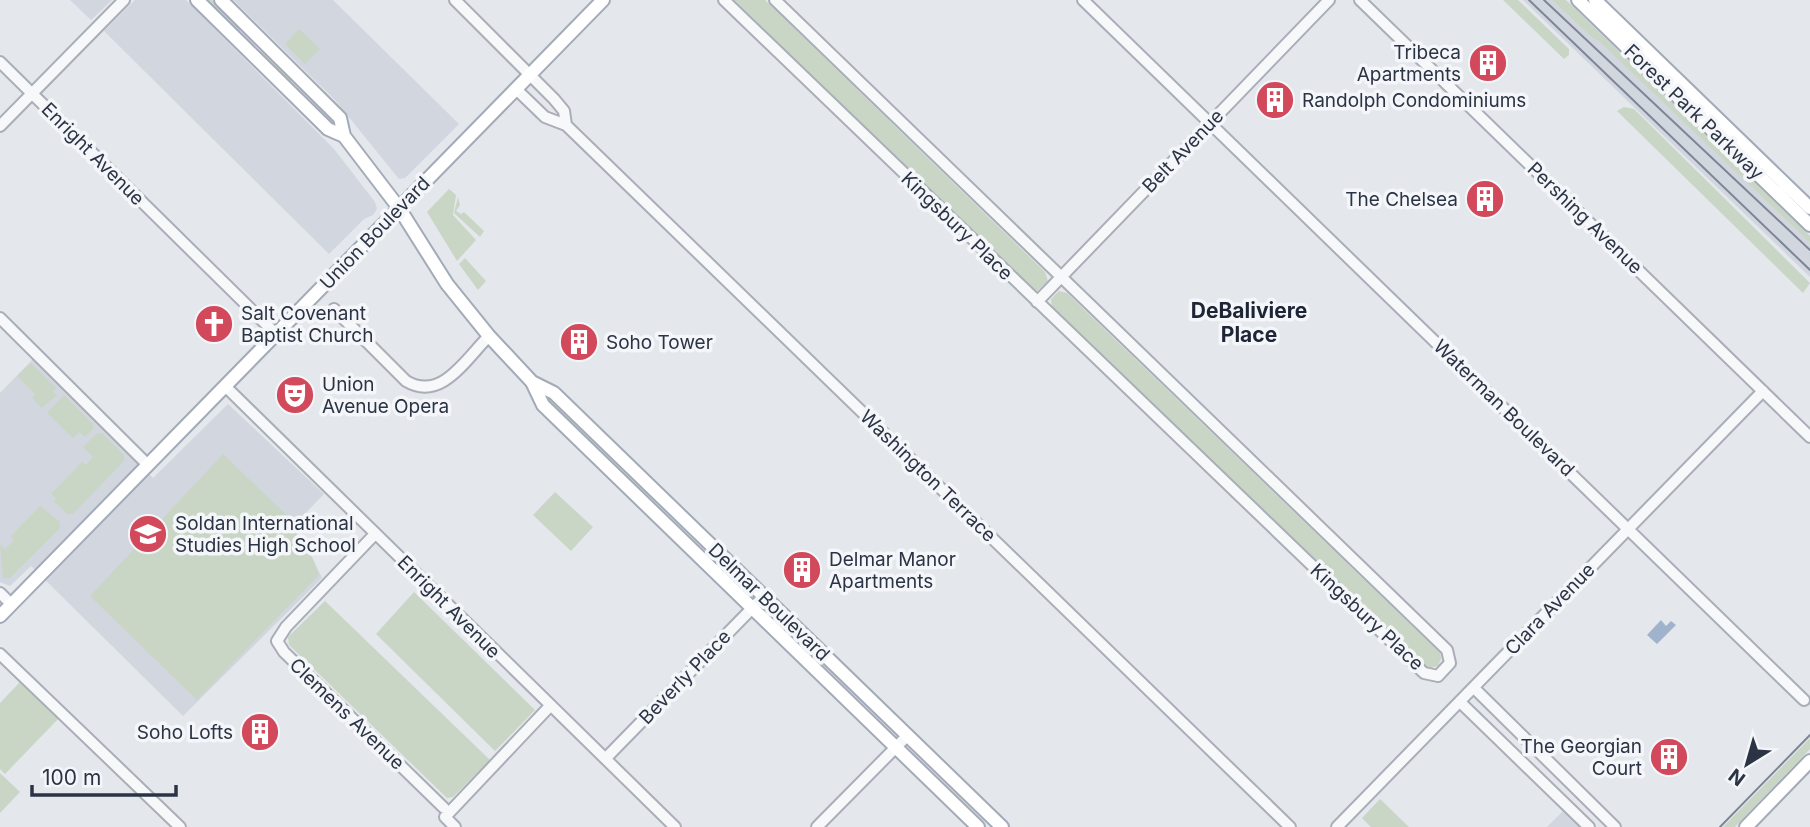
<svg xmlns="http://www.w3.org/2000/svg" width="1810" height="827" font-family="Inter,sans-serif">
<rect width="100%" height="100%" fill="#e4e7ec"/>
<path fill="#d2d6de" d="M70 0H112L91 20Z
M135 0H186L334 149 375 202 377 209 373 215 364 219 329 254 104 31Z
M233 0H333L459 124 405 178 399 179 335 100Z
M1523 0H1552L1592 38 1599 40 1810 243V277Z
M34 358 153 478 228 404 324 494 295 524 298 545 312 557 322 578 183 716 31 566 10 586 0 582V393Z
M1564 810 1581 827H1547Z"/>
<path fill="#c9d6c5" d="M205 0H212L241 29 238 32Z
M734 0H765L1045 272 1048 281 1037 291 1027 286Z
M1503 0H1518L1569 49V55L1564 59Z
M1552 0H1566L1810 236V243L1599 41 1592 38Z
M299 29 320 49 305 64 285 44Z
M262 49 293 79 289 83 259 53Z
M1624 107 1634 109 1810 283 1803 293 1617 111Z
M449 189 456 195 453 215 476 240 457 261 427 212Z
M458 197 460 205 456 211 461 214 464 212 484 231 480 237 454 213Z
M465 258 486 281 478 290 459 264Z
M1059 291 1067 293 1440 653 1441 659 1438 666 1427 669 1052 308 1051 299Z
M31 363 56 388 53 392 57 395 42 408 32 398 35 394 17 376Z
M64 395 93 424V429L85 437 79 432 73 438 47 413Z
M97 433H102L124 455V461L73 514H67L54 501 56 498 51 494 82 462 86 465 93 457 83 447Z
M223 454 295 523 298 545 312 557 319 575 197 700 90 596Z
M555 492 593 527 571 551 533 515Z
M40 506 60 522V528L10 578H3L0 544 5 549 14 540 11 536Z
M414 592 535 710 495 751 376 634Z
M325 601 490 760 453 797 447 798 289 645 288 637Z
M21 681 60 717 5 774 0 769V703Z
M1810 738V749L1735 827H1723Z
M0 773 20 792 0 813Z
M1380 799 1409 827H1371L1362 818Z"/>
<path fill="#9fb4cc" d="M1661 620 1666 626 1671 621 1676 625 1657 644 1647 635Z"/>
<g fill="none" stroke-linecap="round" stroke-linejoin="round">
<g stroke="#a9aeb7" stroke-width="14">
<path id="minor" d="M455 0 554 99 564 111 566 125
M724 0 1424 673 1438 676 1450 663 1447 650 775 0
M1083 0 1804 700
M1360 0 1810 437
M0 62 276 334
M516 89 545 117 566 125
M566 125 1290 827
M0 126 124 0
M1037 302 1329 0
M334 309 406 381C441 402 465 360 489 336
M0 318 148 465
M225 386 675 827
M375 534 286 627 277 641 284 652 444 808
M0 593 11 604
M0 654 180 827
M1474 688 1615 827
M1460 702 1589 827
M606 758 764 596
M455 827 445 817 550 706
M817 827 907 736
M1337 827 1763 391"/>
</g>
<g stroke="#a3abb8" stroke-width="16">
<path id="major" d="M197 0 328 129 344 136
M221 0 340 118 344 136 399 208 447 284 489 336 532 382 543 405 978 827
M1578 0 1810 225
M1595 0 1810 208
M532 382 554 393 1002 827
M0 616 603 0
M1746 827 1810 761"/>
</g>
<use href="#minor" stroke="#f7f8fa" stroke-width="10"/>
<use href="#major" stroke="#fff" stroke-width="12"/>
<path stroke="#7d8696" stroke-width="2" d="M1529 0 1810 270
M1544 0 1810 250
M1720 827 1810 735"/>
</g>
<defs>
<g id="building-disc" transform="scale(2.0125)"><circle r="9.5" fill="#d1495b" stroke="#f4f6f9"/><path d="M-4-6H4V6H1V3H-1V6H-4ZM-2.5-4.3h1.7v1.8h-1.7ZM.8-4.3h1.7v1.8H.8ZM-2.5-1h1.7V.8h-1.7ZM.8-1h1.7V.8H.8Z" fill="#fff"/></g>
<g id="church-disc" transform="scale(2.0125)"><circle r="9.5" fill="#d1495b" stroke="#f4f6f9"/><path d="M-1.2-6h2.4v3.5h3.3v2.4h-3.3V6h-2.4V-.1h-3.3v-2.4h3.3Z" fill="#fff"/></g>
<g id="theatre-disc" transform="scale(2.0125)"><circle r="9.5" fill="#d1495b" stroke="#f4f6f9"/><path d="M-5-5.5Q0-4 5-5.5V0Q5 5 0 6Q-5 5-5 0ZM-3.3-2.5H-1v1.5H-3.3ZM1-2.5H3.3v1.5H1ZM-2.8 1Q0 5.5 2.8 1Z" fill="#fff"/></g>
<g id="school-disc" transform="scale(2.0125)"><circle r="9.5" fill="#d1495b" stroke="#f4f6f9"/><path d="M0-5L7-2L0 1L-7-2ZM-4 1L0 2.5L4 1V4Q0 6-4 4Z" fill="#fff"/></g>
</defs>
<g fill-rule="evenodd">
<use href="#building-disc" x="1488" y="63"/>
<use href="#building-disc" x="1275" y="100"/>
<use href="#building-disc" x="1485" y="199"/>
<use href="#church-disc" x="214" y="324"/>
<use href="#building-disc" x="579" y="342"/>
<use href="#theatre-disc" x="295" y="395"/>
<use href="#school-disc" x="148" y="534"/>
<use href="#building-disc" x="802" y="570"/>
<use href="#building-disc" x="260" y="732"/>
<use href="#building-disc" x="1669" y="757"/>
</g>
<g text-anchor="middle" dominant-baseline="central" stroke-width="7" stroke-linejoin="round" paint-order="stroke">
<g font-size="19" fill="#2b3445" stroke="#f4f6f9" text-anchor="start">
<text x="1461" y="52" text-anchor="end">Tribeca<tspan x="1461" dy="22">Apartments</tspan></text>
<text x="1302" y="100">Randolph Condominiums</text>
<text x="1458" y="199" text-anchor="end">The Chelsea</text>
<text x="241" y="313">Salt Covenant<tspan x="241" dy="22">Baptist Church</tspan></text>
<text x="606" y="342">Soho Tower</text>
<text x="322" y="384">Union<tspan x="322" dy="22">Avenue Opera</tspan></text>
<text x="175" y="523">Soldan International<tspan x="175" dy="22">Studies High School</tspan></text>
<text x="829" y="559">Delmar Manor<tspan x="829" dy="22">Apartments</tspan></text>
<text x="233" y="732" text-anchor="end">Soho Lofts</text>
<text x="1642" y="746" text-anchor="end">The Georgian<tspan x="1642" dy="22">Court</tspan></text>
</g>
<g font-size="19" fill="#2b3445" stroke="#f4f6f9">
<text transform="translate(1694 112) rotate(44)">Forest Park Parkway</text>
<text transform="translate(1183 151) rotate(-46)">Belt Avenue</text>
<text transform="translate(93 154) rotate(45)">Enright Avenue</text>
<text transform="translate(1585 218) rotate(44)">Pershing Avenue</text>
<text transform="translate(957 226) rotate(44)">Kingsbury Place</text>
<text transform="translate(375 233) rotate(-46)">Union Boulevard</text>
<text transform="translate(1504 408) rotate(44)">Waterman Boulevard</text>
<text transform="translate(928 476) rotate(44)">Washington Terrace</text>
<text transform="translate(769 602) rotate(44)">Delmar Boulevard</text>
<text transform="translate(449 607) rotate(45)">Enright Avenue</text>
<text transform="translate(1550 609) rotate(-46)">Clara Avenue</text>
<text transform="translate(1367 617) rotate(43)">Kingsbury Place</text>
<text transform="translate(685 677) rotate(-46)">Beverly Place</text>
<text transform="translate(347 714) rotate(44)">Clemens Avenue</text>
</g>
<g font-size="21" font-weight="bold" fill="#1d2536" stroke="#f4f6f9">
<text x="1249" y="310">DeBaliviere<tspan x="1249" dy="24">Place</tspan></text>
</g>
</g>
<g transform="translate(1747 764) rotate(217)" stroke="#f4f6f9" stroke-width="5" paint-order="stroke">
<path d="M0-5L12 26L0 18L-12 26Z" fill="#2b3445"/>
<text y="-10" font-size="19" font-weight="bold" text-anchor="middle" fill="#2b3445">N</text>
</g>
<path d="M32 785v10h144v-10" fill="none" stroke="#2b3445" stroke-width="3.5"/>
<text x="42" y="785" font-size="21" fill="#2b3445" stroke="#f4f6f9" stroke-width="5" paint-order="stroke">100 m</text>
</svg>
